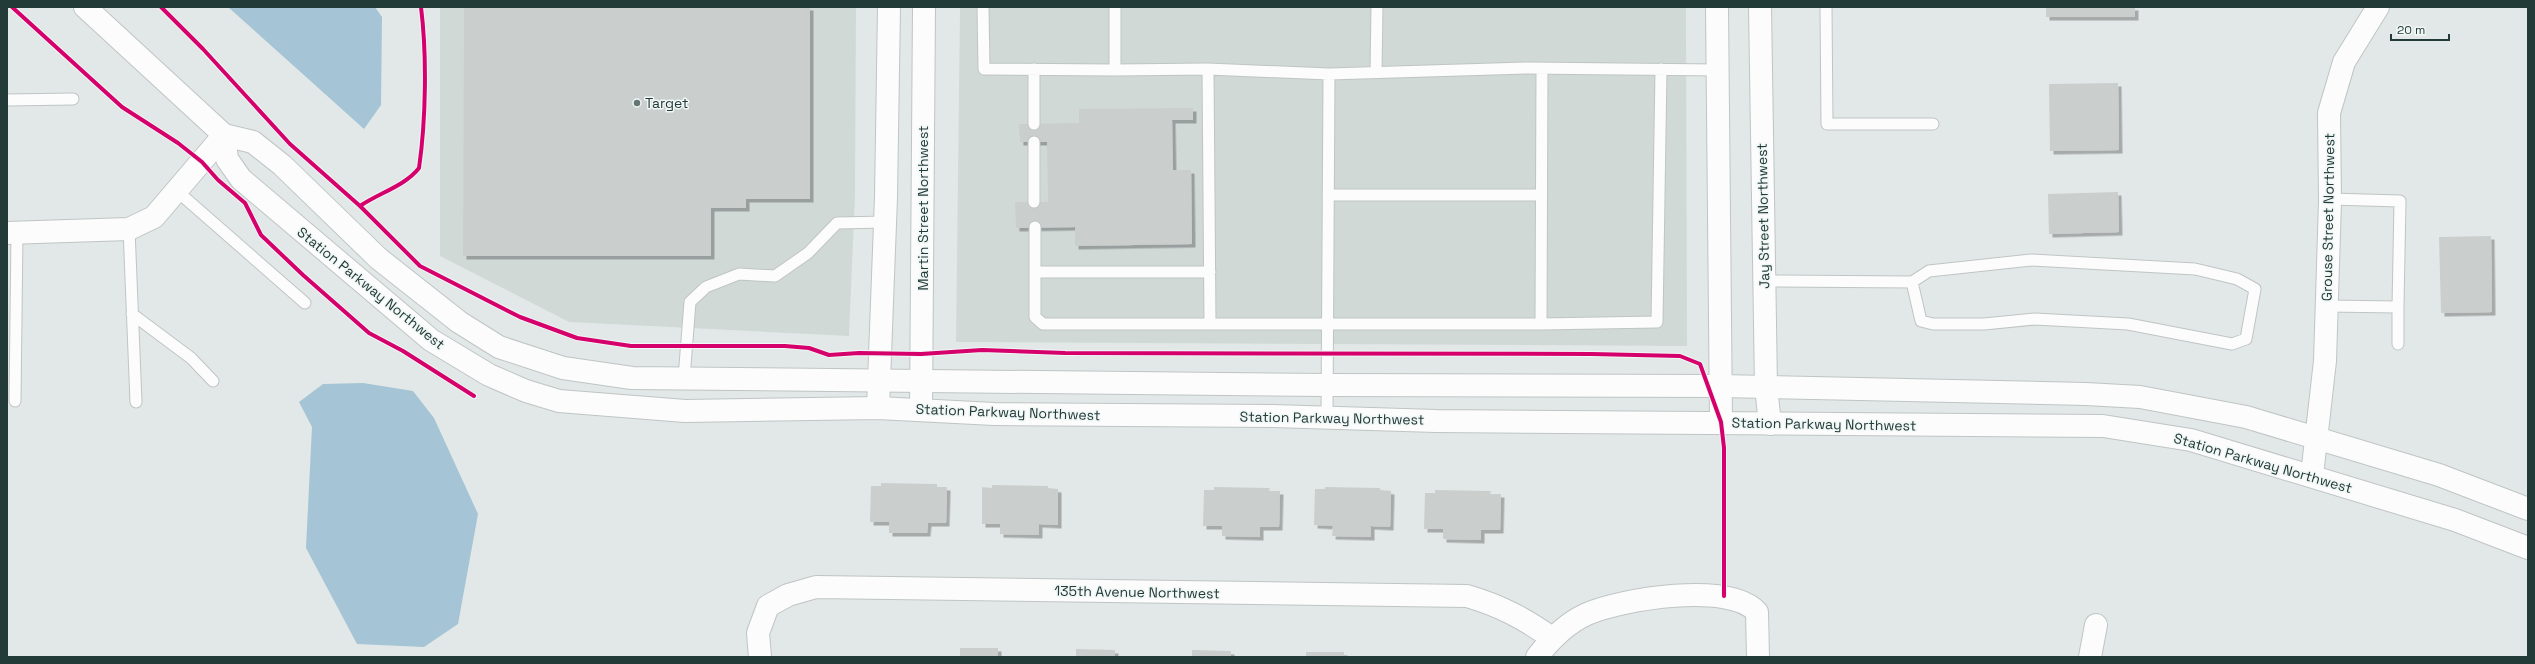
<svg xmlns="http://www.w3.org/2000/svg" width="2535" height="664" font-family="'Space Grotesk',sans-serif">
<defs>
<filter id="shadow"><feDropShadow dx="3.5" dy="3.5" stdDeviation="0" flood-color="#0004"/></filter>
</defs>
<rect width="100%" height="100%" fill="#e2e8e7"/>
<path fill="#d1d9d7" d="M440 7H856L855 195 849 336 569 322 440 256Z
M960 7H1686L1687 346 956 342Z"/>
<path fill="#a5c4d5" d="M228 7H375L382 17 381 105 364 129Z
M363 383 413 391 434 418 478 514 458 624 424 647 357 644 306 548 312 427 299 402 323 384Z"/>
<path fill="#cacfce" filter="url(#shadow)" d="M464 7H810V199H746V208H711V256H463Z
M2046 7H2135V17H2046Z
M2118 83 2119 150 2050 151 2049 84Z
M1193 108V120H1172L1173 170H1191L1192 244 1075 246V227L1016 228 1015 202H1048L1047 142H1020L1019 124 1079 123V109Z
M2118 192 2119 232 2049 234 2048 194Z
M2491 236 2492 312 2441 313 2439 237Z
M881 483 937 484V487H947L946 523H928L927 533H889V522H870L871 486H881Z
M992 485 1048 486V488L1058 489V525L1039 524V535L1000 534V524H982V487L992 488Z
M1214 487 1270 488 1269 491H1280L1279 527H1260V537L1222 536V526H1203L1204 490H1214Z
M1325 487 1380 488V490L1391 491 1390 527 1371 526V537L1332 536 1333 526 1314 525 1315 489H1325Z
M1435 490 1491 491 1490 494H1501L1500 530H1481V540L1443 539V529H1424L1425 493H1435Z
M960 648H998V657H960Z
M1076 649 1115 650V657H1076Z
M1192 650 1231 651V657H1192Z
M1306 652H1344V657H1306Z"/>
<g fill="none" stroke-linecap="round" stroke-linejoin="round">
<g stroke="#bfc5c4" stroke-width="13">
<path id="service" d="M983 7 984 69 1115 70
M1115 7V70L1208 69 1329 74 1526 68 1718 70
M1826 7 1827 124H1933
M1542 68 1541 324 1657 322 1661 69
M1034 69V124
M1208 69 1210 324H1541
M1376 72 1377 7
M7 100 73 99
M1034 142V202
M177 191 305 303
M1328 195H1541
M1035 227V317L1043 324H1210
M129 229 136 402
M1035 272H1210
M1764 281 1912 282 1929 271 2031 260 2195 269 2237 279 2255 289 2246 339 2232 344 2128 324 2035 319 1984 324H1933L1921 321 1912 282
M2327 306 2398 307 2400 201 2330 199
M132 314 191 358 213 381
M2398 344V307
M684 378 690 302 706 287 739 274 775 276 808 253 837 223 885 222
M15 401 17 233
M1327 417 1329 74"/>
</g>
<g stroke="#bfc5c4" stroke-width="24">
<path id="minor" d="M1717 7 1721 422
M1760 7 1766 387 1770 424
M7 233 129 229 154 217 224 135
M878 408 886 197 889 7
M921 410 924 7
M2312 475 2325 361 2330 201 2329 113 2344 62 2378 7
M760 657 758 633 768 606 788 595 816 587 1467 596C1501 606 1523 618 1552 638
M1537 657C1550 640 1567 623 1587 614 1622 599 1729 581 1757 612L1758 657
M2090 657 2096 625"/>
</g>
<g stroke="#bfc5c4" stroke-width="24">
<path id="tertiary" d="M85 7 224 135 253 142 282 165 378 258 459 322 499 347 563 368 632 378 1327 385 1721 386 2086 394 2140 397 2246 417 2439 475 2528 509
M224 135 227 159 241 179 431 340 489 375 526 391 559 401 685 411 878 408 994 414 1273 416 1436 421 2103 426 2191 440 2455 520 2528 548"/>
</g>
<use href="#service" stroke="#fbfcfb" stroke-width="11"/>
<use href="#minor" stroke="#fbfcfb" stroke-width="22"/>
<use href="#tertiary" stroke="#fbfcfb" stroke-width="22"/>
<g stroke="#f0f7f5" stroke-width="6">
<path id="cycleway" d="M12 7 122 107 178 143 202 162 218 180 245 203 261 235 303 275 369 333 403 351 474 396
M161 7 203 49 290 144 360 206 420 266 520 317 577 338 631 346H785L809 348 829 355 859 353 921 354 982 350 1065 353 1592 354 1680 356 1700 364 1721 422 1724 448V596
M360 206C379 193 405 186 419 168 426 120 427 55 421 7"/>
</g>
<use href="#cycleway" stroke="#d6006c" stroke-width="4"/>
</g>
<circle fill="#657775" stroke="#f0f7f5" stroke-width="1.5" cx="637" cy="103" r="4"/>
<g text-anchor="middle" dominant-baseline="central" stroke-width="3" stroke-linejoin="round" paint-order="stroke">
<g font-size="14" fill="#223a38" stroke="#f0f7f5" text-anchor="start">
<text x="645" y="103">Target</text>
</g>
<g font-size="14" fill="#223a38" stroke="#f0f7f5">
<text transform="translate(923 208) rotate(-90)">Martin Street Northwest</text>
<text transform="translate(1763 216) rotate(-91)">Jay Street Northwest</text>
<text transform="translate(2328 217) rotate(-89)">Grouse Street Northwest</text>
<text transform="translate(371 288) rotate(39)">Station Parkway Northwest</text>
<text transform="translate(1008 412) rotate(2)">Station Parkway Northwest</text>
<text transform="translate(1332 418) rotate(1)">Station Parkway Northwest</text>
<text transform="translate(1824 424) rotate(1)">Station Parkway Northwest</text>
<text transform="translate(2263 463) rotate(16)">Station Parkway Northwest</text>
<text transform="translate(1137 592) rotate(1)">135th Avenue Northwest</text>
</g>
</g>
<rect width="2535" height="664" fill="none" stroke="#223a38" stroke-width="16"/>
<path d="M2391 34v6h58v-6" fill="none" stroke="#223a38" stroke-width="2"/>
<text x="2397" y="34" font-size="12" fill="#223a38" stroke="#f0f7f5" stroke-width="3" paint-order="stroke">20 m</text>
</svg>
